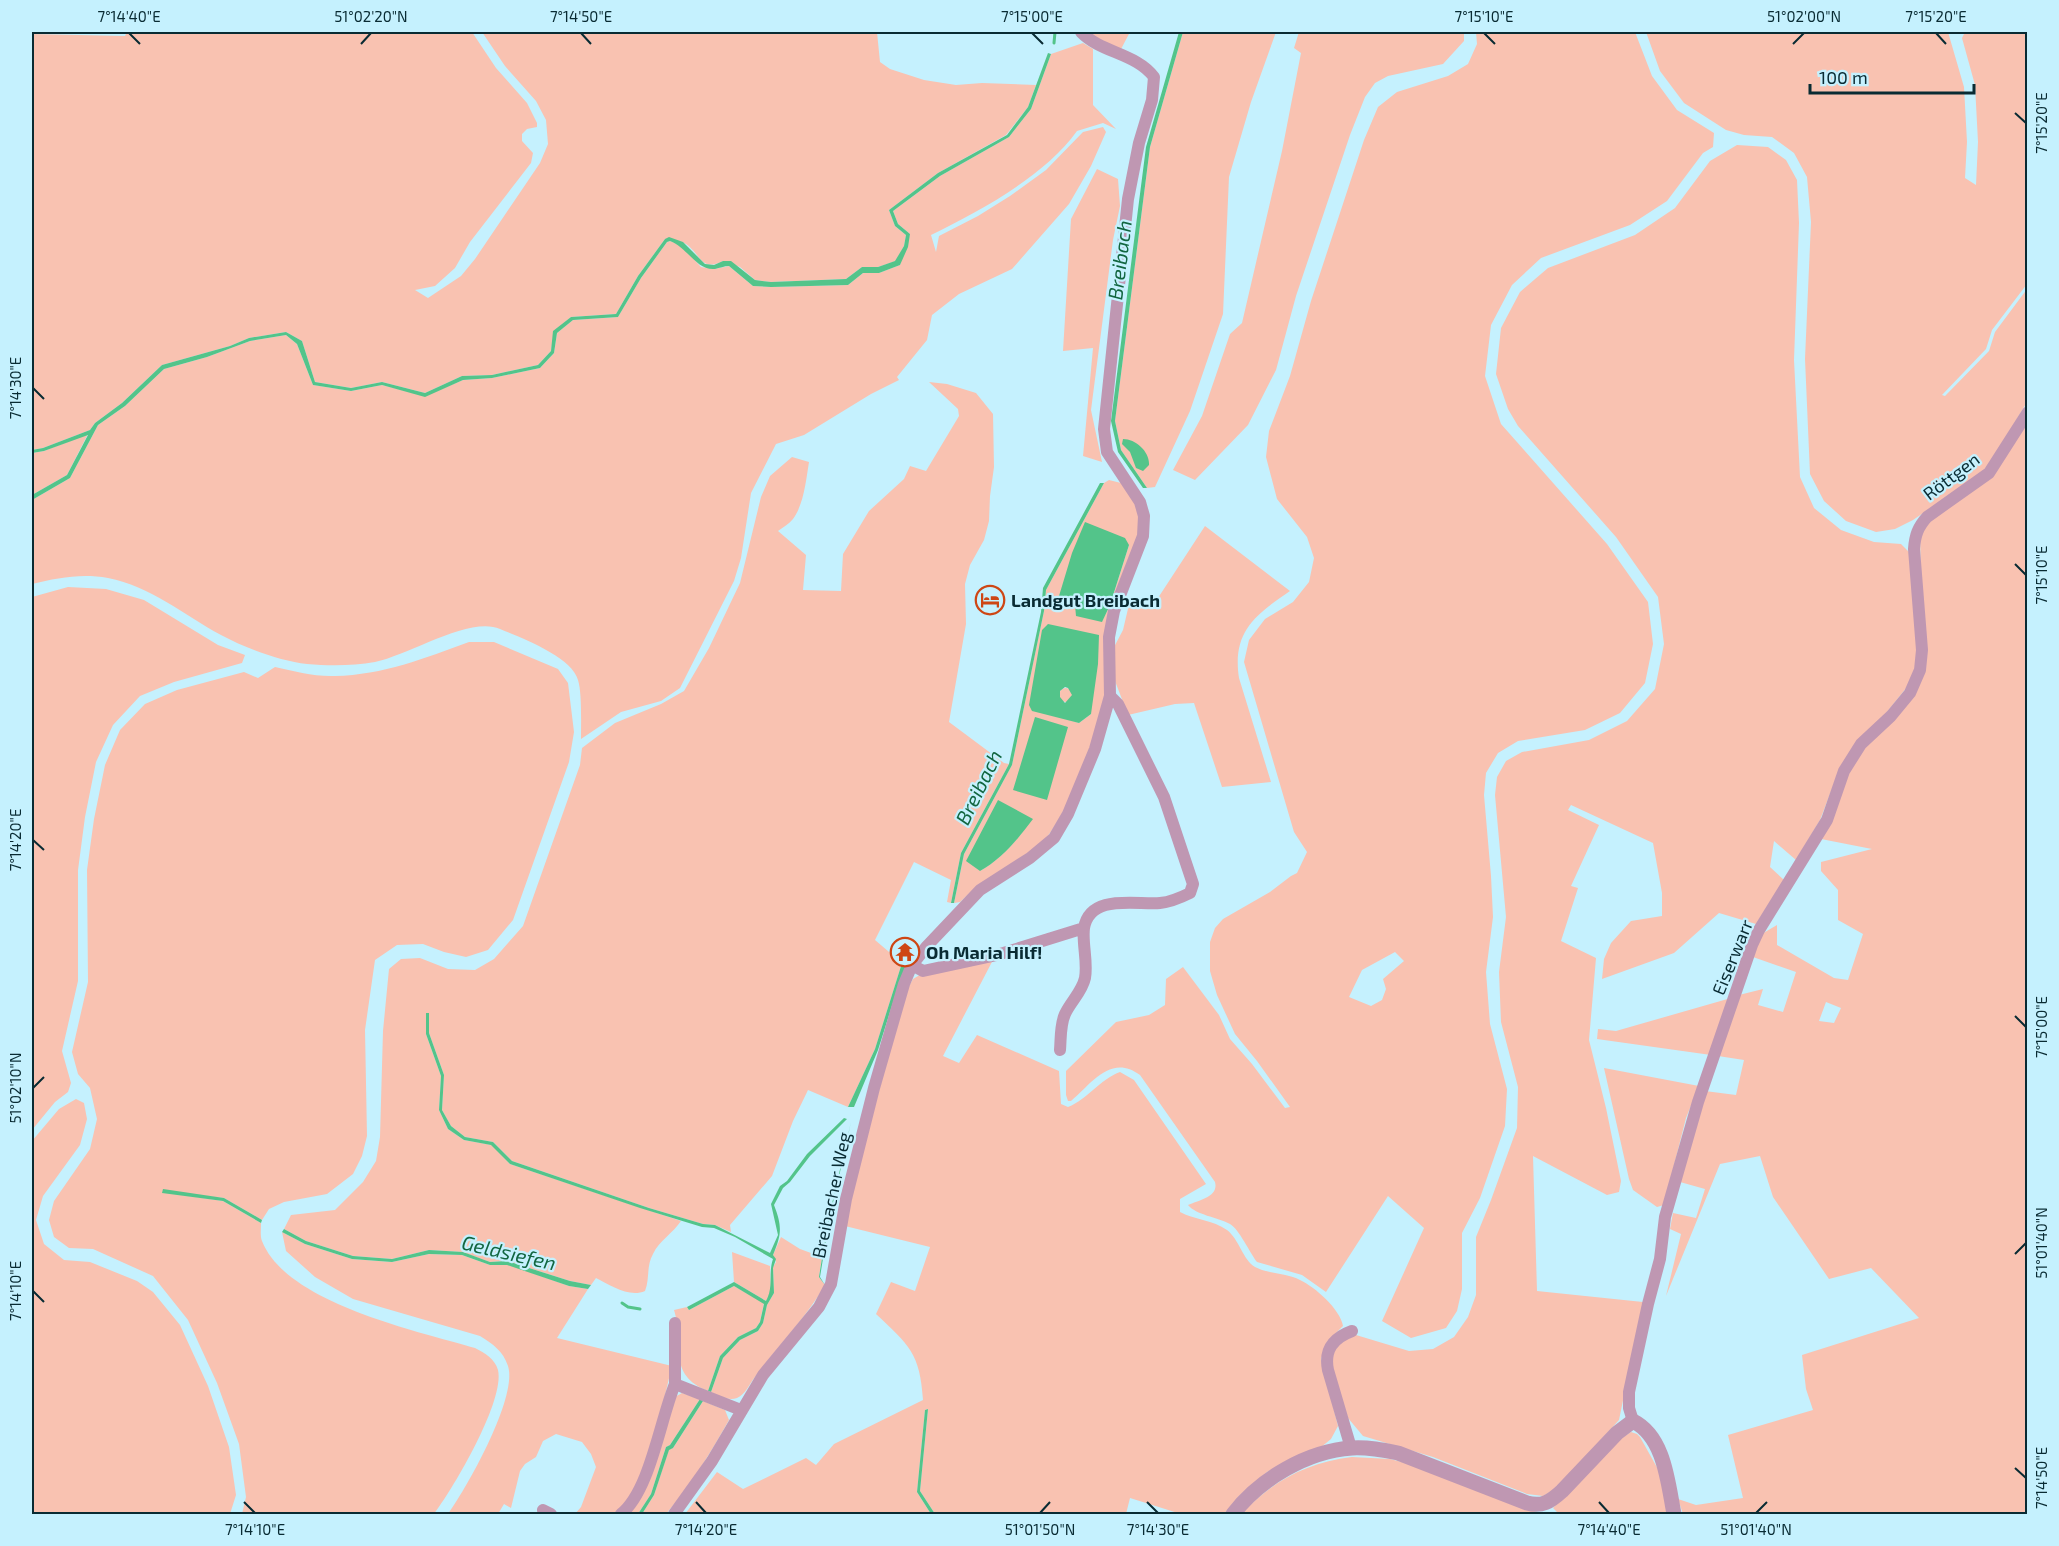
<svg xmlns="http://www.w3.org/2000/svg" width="2059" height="1546" font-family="'Exo 2',sans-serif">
<rect width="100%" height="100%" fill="#c5f1fe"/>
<path fill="#f9c2b1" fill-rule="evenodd" d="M40 32H125L124 33Z
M127 32H472L496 68 527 103 537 123V127L527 129 522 134V141L533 153 531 163 470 242 455 268 435 286 415 290 428 298 461 276 475 259 540 163 548 144 546 120 536 101 505 66 482 32H877L880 62 890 69 924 80 956 85 982 83 1036 85 1028 107 1006 135 938 173 889 210 895 226 906 235 904 246 896 261 878 267H862L846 279 771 282 755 280 740 267 723 261C699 273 701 252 684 243 679 240 670 240 665 239L638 276 616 314 571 317 554 331 551 351 538 365 492 375 462 376 425 393 382 382 351 388 315 382 302 341 286 332 249 338 230 346 162 365 122 403 95 423 90 430 43 448 32 450V34L125 36Z
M1085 32H1130L1120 51Z
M1183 32H1276L1251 102 1229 177 1223 314 1190 411 1155 487 1147 488 1121 450 1115 421 1150 147Z
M1299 32H1464V41L1443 64 1388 76 1375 83 1365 97 1350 135 1296 296 1276 370 1248 425 1195 480 1173 470 1202 416 1230 334 1242 323 1282 151 1301 53 1294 48Z
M1476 32H1635L1652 76 1677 110 1714 133 1713 147 1703 153 1667 201 1630 225 1541 258 1512 285 1491 325 1485 376 1501 424 1607 544 1648 602 1653 644 1645 683 1620 713 1585 730 1518 741 1498 753 1486 773 1484 795 1491 876 1493 917 1486 972 1490 1024 1507 1089 1505 1126 1480 1198 1462 1233V1289L1457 1311 1446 1328 1411 1338 1382 1321 1424 1228 1388 1196 1326 1292 1302 1275 1257 1262C1250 1253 1239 1229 1230 1224 1217 1217 1196 1215 1188 1205 1199 1200 1219 1197 1215 1182L1140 1075C1111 1053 1091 1084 1071 1101H1068L1066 1095V1071L1116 1022 1149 1015 1165 1005 1166 979 1183 967 1219 1015 1230 1039 1252 1064 1285 1108 1290 1107 1257 1061 1235 1034 1217 995 1210 971V942L1215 928 1223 919 1270 892 1291 876 1297 873 1307 852 1294 832 1244 662 1249 640 1265 619 1293 602 1309 582 1314 558 1307 537 1277 499 1266 457 1269 431 1290 376 1311 301 1364 140 1378 107 1397 92 1448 76 1468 64 1477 44ZM1395 952 1404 961 1383 979 1386 989 1382 1000 1371 1006 1349 997 1362 970Z
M1646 32H1948L1964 87 1967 142 1965 178 1976 185 1978 142 1975 85 1962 38 1965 32H2027V284L1992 330 1986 349 1942 395 1945 396 1989 351 1995 332 2027 289V402L1992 461 1980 474 1913 520 1895 529 1876 532 1846 521 1824 501 1810 474 1805 359 1811 222 1807 177 1794 153 1772 137 1744 135 1726 130 1684 103 1660 71Z
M1083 43 1093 49V105L1116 129 1103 123 1077 131C1045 176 980 211 931 235L936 252 939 236 978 216 1010 196 1046 170 1083 132 1103 127 1106 132 1091 166 1069 204 1012 269 959 294 932 315 927 340 897 377 899 380 871 394 804 435 776 444 751 493 741 558 734 581 680 688 661 701 621 712 581 739C581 724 582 692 578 680 572 657 522 638 500 629 469 616 410 655 375 662 353 666 329 666 307 664 280 661 245 648 221 635 184 615 150 586 108 578 81 573 57 578 32 584V500L70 478 98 425 125 406 164 369 207 357 250 341 286 335 297 344 313 385 351 391 382 385 425 396 463 380 492 378 540 368 554 353 557 333 573 320 618 317 641 278 667 242 670 241 681 245 701 267 714 269 729 266 753 286 771 287 848 285 863 273H879L900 265 910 234 898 224 893 211 940 176 1009 137 1031 109 1051 54Z
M1737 145 1768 147 1786 160 1797 180 1799 223 1794 360 1800 477 1814 508 1841 530 1874 542 1901 544 1911 554 1918 650 1915 669 1907 687 1838 773 1820 820 1796 860 1774 841 1770 867 1784 880 1756 924 1719 913 1674 953 1602 979 1604 959 1611 943 1631 921 1662 916V893L1653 843 1571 805 1568 810 1599 825 1571 886 1578 888 1561 941 1596 958 1589 1040 1606 1108 1621 1181 1619 1192 1607 1195 1533 1156 1537 1291 1643 1302 1619 1420 1557 1488 1543 1496 1527 1494 1433 1457 1363 1436 1348 1418 1331 1365 1333 1350 1341 1341 1356 1335 1409 1351 1433 1349 1454 1337 1468 1317 1476 1295V1237L1491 1200 1517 1128 1518 1087 1501 1022 1499 972 1506 917 1495 795 1497 777 1506 761 1522 752 1589 740 1627 721 1655 689 1664 644 1658 597 1616 537 1518 426 1508 409 1496 374 1501 328 1520 292 1548 268 1635 235 1675 208 1710 161Z
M1097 169 1118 179 1120 206 1113 240 1091 410 1102 462 1083 456 1093 348 1063 351 1071 219Z
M929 382 947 384 976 393 993 414 994 467 990 496 989 521 984 540 970 565 965 584 966 624 949 722 1004 763 1009 764 961 853 951 903 947 902 951 880 914 862 875 940 902 963 875 1049 848 1107 808 1090 793 1121 772 1176 730 1225 731 1232 715 1225 703 1224 649 1208 512 1161 493 1142 465 1137 451 1126 442 1110 444 1075 429 1033V1014L426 1013V1034L441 1076 439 1110 448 1129 464 1140 492 1145 510 1164 681 1221C673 1233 659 1241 653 1254 646 1266 650 1279 645 1291 629 1298 610 1285 596 1278L591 1285 570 1281 507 1261 490 1262 462 1252 429 1250 392 1259 353 1256 306 1241 284 1229 291 1215 335 1210 363 1182 376 1161 380 1137 383 1031 389 969 401 959 420 958 448 969 475 970 494 959 523 926 580 765 582 748 615 723 661 704 684 691 709 648 740 583 761 497 770 476 792 457 809 462C806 480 804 504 793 519 789 524 783 527 778 531L806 555 803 590 841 591 843 554 869 511 904 479 910 466 926 471 959 416 958 409Z
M2027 420V1514H1683L1678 1499 1696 1505 1743 1498 1728 1435 1813 1410 1806 1389 1802 1355 1919 1318 1871 1268 1829 1279 1773 1197 1760 1156 1720 1164 1666 1296 1681 1234 1670 1229 1673 1213 1696 1218 1705 1189 1680 1182 1705 1091 1736 1095 1744 1060 1718 1056 1739 995 1763 989 1758 1005 1783 1012 1796 972 1753 957 1760 935 1777 925V945L1834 978 1848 980 1863 934 1838 920V890L1821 871V862L1872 849 1821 839 1849 771 1864 747 1923 675 1920 536 1926 524 1990 478ZM1826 1002 1841 1008 1834 1023 1819 1021Z
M88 434 67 475 32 495V453L44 451Z
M1109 480 1121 483C1129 494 1138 504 1140 519 1143 546 1117 579 1112 606 1106 634 1111 665 1106 693 1100 730 1067 818 1041 844L974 889 960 902 954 903 964 854 1012 765 1044 611 1046 590 1104 483ZM1129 545 1110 605 1102 621 1061 599ZM1048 624 1091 714 1079 723 1059 716ZM1032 819C1018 839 1001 859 980 871Z
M1205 526 1290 591C1255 615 1232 632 1239 678L1271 782 1222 787 1194 703 1175 704 1128 715 1115 681 1113 649 1123 630 1131 596 1156 601Z
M68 587 106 589 144 600 218 645 245 655 242 663 174 682 140 696 113 725 96 762 85 817 78 870V981L62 1051 71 1083 68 1092 55 1102 32 1130V597Z
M469 642H494L558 669 568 683 574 732 569 762 513 920 488 950 466 957 444 952 423 944 397 945 375 960 365 1030 367 1136 362 1156 353 1174 327 1194 284 1202 269 1209 262 1220 224 1198 162 1192 223 1201 261 1223C261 1229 260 1236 262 1241 286 1303 417 1331 475 1348 485 1353 495 1359 498 1370 505 1401 453 1489 434 1514H242L246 1497 239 1444 217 1383 188 1320 153 1276 93 1249 69 1248 54 1237 49 1220 54 1201 90 1149 97 1119 90 1088 78 1074 72 1052 88 982 87 870 94 819 105 765 120 730 145 704 177 690 244 672 258 678 275 667C294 671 315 677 335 676 383 675 425 658 469 642Z
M1059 695a7 7 0 1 1 14 0a7 7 0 1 1-14 0Z
M994 958 943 1056 959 1063 977 1035 1059 1071 1061 1104 1068 1107C1088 1099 1099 1080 1120 1072L1134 1080 1206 1184 1180 1199V1212C1195 1220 1213 1220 1227 1230 1239 1239 1243 1260 1255 1267 1268 1274 1286 1273 1300 1280 1315 1287 1340 1309 1343 1326L1327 1342 1321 1359 1338 1426 1331 1439 1320 1448 1301 1454 1267 1472 1239 1496 1224 1514H1181L1130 1498 1126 1514H935L920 1491 928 1409 925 1410 917 1492 931 1514H685L717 1472 743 1489 806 1458 816 1465 834 1444 923 1400C920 1353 909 1345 876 1314L891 1282 915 1291 930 1247 845 1226 850 1199 905 993 913 979 923 973Z
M1731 998 1711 1055 1597 1039 1598 1029 1616 1031Z
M1604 1068 1699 1086 1686 1118 1664 1205 1657 1207 1633 1190 1629 1179Z
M76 1099 84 1103 87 1119 80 1145 43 1196 36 1220 44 1244 64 1260 90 1262 137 1281 153 1292 180 1325 208 1386 229 1447 236 1495 230 1514H32V1141L59 1109Z
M282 1232 305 1244 352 1259 392 1262 429 1254 462 1255 490 1265 507 1264 569 1286 588 1289 557 1338 672 1366C664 1397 646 1492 621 1510 609 1518 589 1514 575 1514L581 1507 596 1467 591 1454 582 1442 556 1434 543 1441 536 1457 525 1464 520 1471 511 1508 504 1504 498 1514H448C467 1488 518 1397 508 1366 503 1351 493 1344 480 1336L353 1299 315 1277 286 1251Z
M781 1237 800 1249 822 1257 819 1277 825 1285C806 1318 778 1346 755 1377 749 1384 746 1394 737 1398 728 1401 719 1396 711 1392L723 1358 740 1340 758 1331 763 1323 767 1305 774 1293 773 1267 776 1262 773 1255Z
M732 1252 770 1266 771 1292 766 1301 734 1282Z
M734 1286 764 1303 760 1322 756 1328 738 1337 720 1356 708 1391C666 1374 685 1345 674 1310L687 1307 689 1310Z
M682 1393 700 1399 670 1445 666 1447 651 1494 638 1514H628L673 1398Z
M703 1401 725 1410 729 1420C710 1454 691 1485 666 1514H642L654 1495 669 1449 673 1448Z
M1631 1432 1637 1434 1640 1437 1659 1471 1669 1514H1559L1553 1508 1614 1443Z
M1352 1457 1390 1459 1413 1465 1542 1514H1241C1273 1481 1305 1463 1352 1457Z"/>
<path fill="#53c48a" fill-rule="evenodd" d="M1179 32H1183L1150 147 1115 421 1121 450 1147 488H1143L1118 452 1111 421 1146 147Z
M1048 53 1051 54 1031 109 1009 137 940 176 893 211 898 224 910 234 908 247 900 265 879 273H863L848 285 771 287 753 286 729 266C724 266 720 268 715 269 697 271 688 248 670 241L667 242 641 278 618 317 573 320 557 333 554 353 540 368 492 378 463 380 425 397 382 385 351 391 313 385 297 344 286 335 250 341 207 357 164 369 125 406 98 425 70 478 32 500V495L67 475 88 435 44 451 32 453V450L43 448 90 430 95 423 122 403 162 365 230 346 249 338 286 332 302 341 315 382 351 388 382 382 425 393 462 376 492 375 538 365 551 351 553 331 571 317 616 314 638 276 665 239 669 237 683 242 705 264 714 265 723 261H731L755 280 771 282 846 279 862 267H878L895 261 904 246 906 235 895 226 889 210 938 173 1007 135 1028 107Z
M1123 439C1136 439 1150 452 1149 465L1143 471 1136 468 1130 452 1122 444Z
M1100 483H1104L1046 590 1044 611 1012 765 964 854 954 903H951L961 853 1009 764 1041 612 1043 588Z
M1085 522 1125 538 1129 545 1110 605 1102 622 1076 616 1075 605 1065 602 1059 596 1072 553Z
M1048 624 1099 635 1098 664 1091 714 1079 723 1032 711 1029 705 1042 630ZM1065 687 1068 688 1072 695 1065 703 1060 697V691Z
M1035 717 1068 727 1047 800 1013 790Z
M998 800 1033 819C1018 839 1002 859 980 871L966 861Z
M902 963 907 965 897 990 878 1050 854 1107H848L875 1049Z
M426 1013H429V1033L444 1075 442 1110 451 1126 465 1137 493 1142 512 1161 649 1208 703 1224 715 1225 770 1253 778 1235 771 1204 780 1186 787 1181 807 1154 844 1118 847 1119 810 1156 790 1182 783 1188 774 1205C782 1226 782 1234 773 1255L776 1259 773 1268 774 1293 767 1305 763 1323 758 1331 740 1340 723 1358 711 1392 708 1391 720 1356 738 1337 756 1328 760 1322 764 1304 734 1286 689 1310 687 1307 734 1282 766 1301C774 1287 768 1273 773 1259L735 1237 714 1228 702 1227 640 1208 510 1164 491 1145 464 1140 448 1129 439 1110 441 1076 426 1034Z
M851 1122 829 1222 820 1277 825 1285 819 1277 828 1221Z
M163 1189 224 1198 262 1220 261 1223 223 1201 162 1193Z
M284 1229 306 1241 353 1256 392 1259 429 1250 463 1252 490 1262 507 1261 570 1281 591 1285 588 1289 569 1286 507 1265H490L462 1255 429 1254 392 1262 352 1259 305 1244 282 1232Z
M700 1399 703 1401 673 1448 669 1450 654 1495 642 1514H638L651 1494 666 1447 670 1445Z
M928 1409 920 1491 935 1514H931L917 1492 925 1410Z"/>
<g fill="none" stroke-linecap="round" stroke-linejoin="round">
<path stroke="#53c48a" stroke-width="3" d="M1054 43 1055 32
M622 1303 628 1307 640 1309"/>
<path stroke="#bf97b2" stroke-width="12" d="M912 965 923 971 997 955 1084 928
M1060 1050C1061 1038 1060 1025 1065 1014 1071 1001 1082 992 1085 978 1088 962 1082 944 1084 928 1090 893 1136 905 1160 903 1170 902 1180 898 1190 893L1193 884 1164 797 1118 704 1110 696
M675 1323V1384L741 1410
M1633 1421 1629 1408V1392L1648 1304 1660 1259 1665 1217 1698 1102 1752 945 1759 930 1827 820 1844 771 1861 744 1891 716 1910 693 1920 670 1922 650 1914 549C1915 535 1918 527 1927 517L1989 473 2028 412
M1351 1448 1328 1370C1324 1350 1333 1338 1352 1331
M543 1510 551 1514
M621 1514C650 1491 660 1420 675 1384
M674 1514 712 1461 763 1375 819 1307 831 1284 846 1199 874 1088 904 984 912 965 927 946 980 890 1030 858 1054 838 1068 814 1095 749 1110 696 1109 637 1114 611 1143 536 1144 516 1140 502 1107 452 1104 429 1128 199 1139 143 1152 100 1154 77C1136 53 1101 53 1081 32"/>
<path stroke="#bf97b2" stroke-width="15" d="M1233 1514C1260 1479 1307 1451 1352 1448 1368 1447 1383 1450 1398 1453L1527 1503C1542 1507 1550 1502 1562 1491L1617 1433 1633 1421C1665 1437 1668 1484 1674 1514"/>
</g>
<path fill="none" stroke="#092b33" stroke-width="2" d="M129 33 140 44M581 33 591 44M1032 33 1043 44M1484 33 1495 44M1936 33 1946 44M361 44 371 33M1793 44 1804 33M2015 113 2026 123M33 388 44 399M2015 564 2026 575M33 840 44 850M2015 1016 2026 1027M33 1088 44 1077M2015 1254 2026 1243M33 1291 44 1302M2015 1468 2026 1478M244 1502 255 1513M696 1502 706 1513M1147 1502 1158 1513M1599 1502 1609 1513M1040 1513 1050 1502M1756 1513 1767 1502"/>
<defs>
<g id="hotel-ring" transform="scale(1.5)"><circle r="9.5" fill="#c5f1fe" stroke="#ce4614" stroke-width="1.5"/><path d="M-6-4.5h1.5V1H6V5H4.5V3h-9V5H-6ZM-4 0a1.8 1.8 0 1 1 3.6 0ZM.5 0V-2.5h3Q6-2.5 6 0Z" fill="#ce4614"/></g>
<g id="temple-ring" transform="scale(1.5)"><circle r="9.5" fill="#c5f1fe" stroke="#ce4614" stroke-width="1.5"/><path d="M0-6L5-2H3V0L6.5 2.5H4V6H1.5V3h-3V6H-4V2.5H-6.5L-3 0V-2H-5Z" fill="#ce4614"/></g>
</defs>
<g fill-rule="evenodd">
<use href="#hotel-ring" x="990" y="600"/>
<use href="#temple-ring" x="905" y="952"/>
</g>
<g text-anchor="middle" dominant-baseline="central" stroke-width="4.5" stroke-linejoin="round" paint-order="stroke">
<g font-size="18" fill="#092b33" stroke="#c5f1fe">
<text transform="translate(1951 476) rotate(-37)">Röttgen</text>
<text transform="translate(1732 957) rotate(-68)">Eiserwarr</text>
<text transform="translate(831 1195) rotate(-78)">Breibacher Weg</text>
</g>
<g font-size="18" font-weight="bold" fill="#092b33" stroke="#c5f1fe" text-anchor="start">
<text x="1011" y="600">Landgut Breibach</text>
<text x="926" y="952">Oh Maria Hilf!</text>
</g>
<g font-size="20" font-style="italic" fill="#126640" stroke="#c5f1fe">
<text transform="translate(1119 260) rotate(-83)">Breibach</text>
<text transform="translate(978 787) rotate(-64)">Breibach</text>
<text transform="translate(509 1252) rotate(13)">Geldsiefen</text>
</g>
</g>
<rect width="2059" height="1546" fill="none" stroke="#c5f1fe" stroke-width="66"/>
<path d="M1810 84v9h164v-9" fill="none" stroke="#092b33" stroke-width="3"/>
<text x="1819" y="84" font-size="18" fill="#092b33" stroke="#c5f1fe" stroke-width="4.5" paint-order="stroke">100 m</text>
<rect x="33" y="33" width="1993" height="1480" fill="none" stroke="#092b33" stroke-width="2"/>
<g font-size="15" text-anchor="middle" fill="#092b33">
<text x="129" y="22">7°14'40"E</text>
<text x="371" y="22">51°02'20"N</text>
<text x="581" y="22">7°14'50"E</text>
<text x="1032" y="22">7°15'00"E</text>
<text x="1484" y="22">7°15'10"E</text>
<text x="1804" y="22">51°02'00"N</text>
<text x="1936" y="22">7°15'20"E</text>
<text transform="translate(2042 123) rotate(-90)" y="5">7°15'20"E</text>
<text transform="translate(16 388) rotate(-90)" y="5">7°14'30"E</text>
<text transform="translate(2042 575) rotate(-90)" y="5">7°15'10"E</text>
<text transform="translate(16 840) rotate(-90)" y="5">7°14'20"E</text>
<text transform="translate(2042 1027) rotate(-90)" y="5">7°15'00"E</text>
<text transform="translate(16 1088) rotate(-90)" y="5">51°02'10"N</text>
<text transform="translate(2042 1243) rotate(-90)" y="5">51°01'40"N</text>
<text transform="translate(16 1291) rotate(-90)" y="5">7°14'10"E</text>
<text transform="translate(2042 1478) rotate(-90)" y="5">7°14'50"E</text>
<text x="255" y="1535">7°14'10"E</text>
<text x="706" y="1535">7°14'20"E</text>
<text x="1040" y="1535">51°01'50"N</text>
<text x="1158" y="1535">7°14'30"E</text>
<text x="1609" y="1535">7°14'40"E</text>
<text x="1756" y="1535">51°01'40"N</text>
</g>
</svg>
